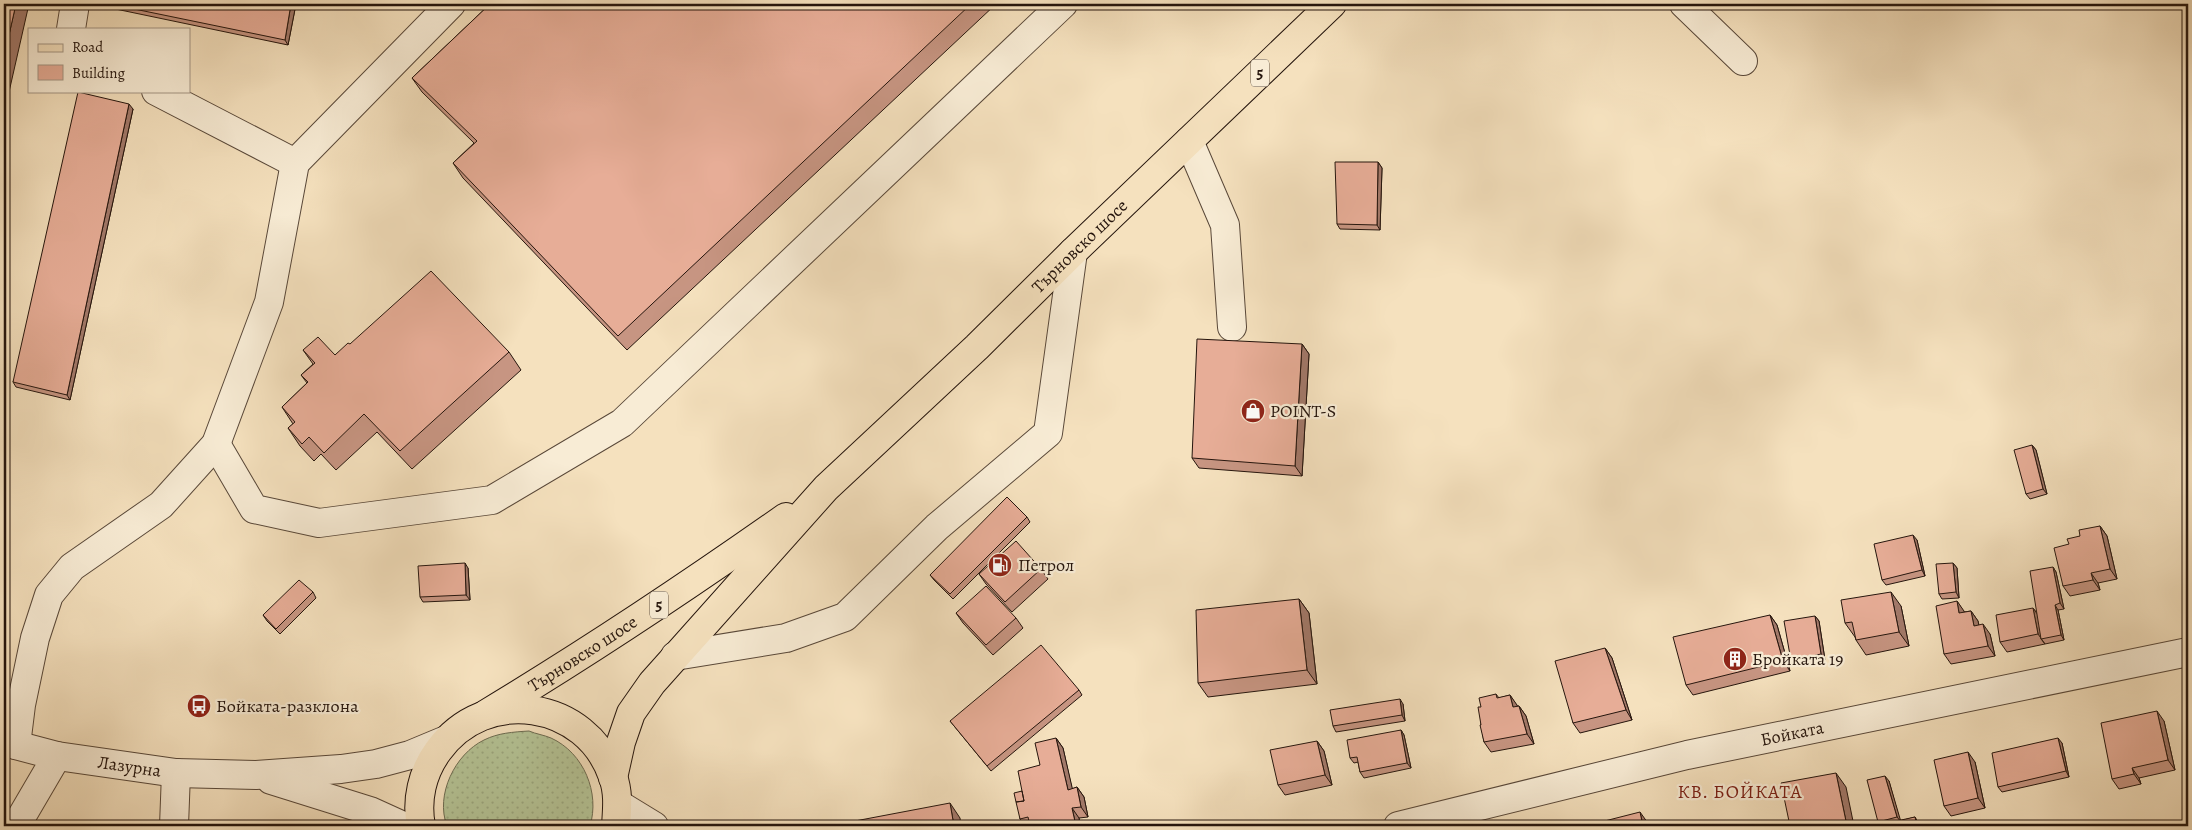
<svg xmlns="http://www.w3.org/2000/svg" width="2192" height="830" font-family="Alegreya,serif">
<defs>
<pattern id="grass-dots" width="8" height="8" patternUnits="userSpaceOnUse" patternTransform="scale(1.25)"><rect width="8" height="8" fill="#b5c496"/><path d="M2 2h.1M6 6h.1" fill="none" stroke="#9ca880" stroke-width="1.8" stroke-linecap="round"/></pattern>
</defs>
<rect width="100%" height="100%" fill="#f5e1be"/>
<filter id="stains"><feTurbulence type="fractalNoise" baseFrequency=".004" numOctaves="4"/><feColorMatrix values="0 0 0 0 .2 0 0 0 0 .09 0 0 0 0 .02 0 0 0 .5 -.17"/></filter>
<radialGradient id="worn" r=".72"><stop offset=".6" stop-color="#630" stop-opacity="0"/><stop offset="1" stop-color="#630" stop-opacity=".3"/></radialGradient>
<path fill="url(#grass-dots)" stroke="#6d6c52" d="M529 731C536 734 544 735 551 738 584 753 600 793 590 826H447C435 795 455 754 484 740 498 733 513 732 529 731Z"/>
<g fill="none" stroke-linecap="round" stroke-linejoin="round">
<g stroke="#594839" stroke-width="30">
<g id="minor">
<path d="M1684 4 1743 61"/>
<path d="M71 29 75 4"/>
<path d="M156 91 295 163"/>
<path d="M1189 141 1225 225 1232 327"/>
<path d="M216 444 254 509 319 523 492 500 622 423 1063 4"/>
<path d="M675 656 786 638 845 617 937 527 1048 433 1073 252"/>
<path id="s1" d="M4 742 57 756 176 773 256 775 341 769 376 764 410 755 446 740"/>
<path d="M16 745 21 705 35 638 49 595 72 567 161 505 216 444 269 302 295 163 451 4"/>
<path d="M271 780 370 811 403 826"/>
<path d="M618 804 654 826"/>
<path d="M16 826 57 756"/>
<path d="M174 826 176 773"/>
<path id="s2" d="M1398 826 1687 755 2188 652"/>
</g>
</g>
<g stroke="#25150d" stroke-width="30">
<g id="major">
<path id="s3" d="M486 714C589 652 688 586 786 517"/>
<path id="s4" d="M613 778 621 742 631 713 652 683 826 488 977 347 1073 252 1332 4"/>
<path d="M421 826C416 800 422 773 438 751 485 685 587 700 613 777 619 793 617 810 616 826"/>
</g>
</g>
<use href="#minor" stroke="#f8ecd5" stroke-width="28"/>
<use href="#major" stroke="#f5e1be" stroke-width="28"/>
</g>
<path fill="#c79582" stroke="#25150d" d="M103 4H296L288 45 106 7Z
M490 4H996L627 350 463 178 453 163 474 143 422 92 412 78Z
M133 109 70 400 16 387 13 382Z
M1378 162 1382 168 1380 230 1340 229 1337 224Z
M350 344 509 352 521 370 412 469 377 432 336 470 321 454 314 461 300 446 288 428 293 424 282 407 307 383 301 375 313 364 303 350 335 355Z
M1302 344 1309 354 1302 476 1199 468 1192 458Z
M2032 445 2036 450 2047 494 2030 499 2026 494Z
M1027 517 1030 522 953 599 934 580 930 575Z
M2100 526 2107 536 2117 579 2098 583 2100 590 2070 596 2063 586 2069 544 2080 536Z
M1917 540 1925 576 1886 585 1882 580Z
M1953 563 1957 568 1959 598 1942 599 1939 594Z
M2053 567 2056 572 2064 609 2058 610 2064 640 2007 652 2000 642 2033 608 2037 613Z
M468 568 470 600 423 602 420 597Z
M1041 569 1048 579 1012 612 986 584 979 574Z
M313 592 316 598 280 634 267 621 263 615Z
M1299 599 1309 613 1317 684 1208 697 1198 683Z
M1957 601 1964 612 1971 611 1978 621 1979 625 1990 634 1995 656 1951 664 1944 654Z
M1901 606 1909 646 1866 655 1856 640 1855 637 1845 623Z
M956 613 1016 618 1023 628 993 655 963 623Z
M1770 615 1777 625 1790 671 1693 695 1686 685Z
M1815 616 1819 621 1825 660 1794 666 1791 661Z
M1605 648 1612 658 1632 720 1580 733 1573 723Z
M1079 690 1082 695 991 771 950 721Z
M1496 694 1499 698 1510 695 1517 706H1519L1526 716 1534 744 1491 752 1484 742 1481 725V707Z
M1403 704 1405 721 1336 732 1333 726Z
M2164 721 2175 770 2139 778 2141 784 2119 789 2112 779Z
M1401 730 1404 735 1411 768 1364 778 1360 772 1358 762 1354 763 1350 758Z
M1056 738 1063 748 1072 789 1077 787 1084 797 1088 817 1079 818 1080 826H1025L1020 819 1022 791 1040 765Z
M1317 741 1324 751 1332 785 1285 795 1278 785Z
M2062 743 2069 777 2002 792 1998 787Z
M1975 762 1985 808 1951 816 1944 806Z
M1889 781 1900 821 1915 817 1918 823 1919 826H1926L1893 824 1885 826H1881L1878 822Z"/>
<path fill="#a2796a" stroke="#25150d" d="M16 4H29L4 114V57Z
M291 4H296L288 45 285 40Z
M129 104 133 109 70 400 67 395Z
M1378 162 1382 168 1380 230 1377 225Z
M1302 344 1309 354 1302 476 1295 466Z
M2032 445 2036 450 2047 494 2043 489Z
M2100 526 2107 536 2117 579 2110 569Z
M1913 535 1917 540 1925 576 1922 570Z
M465 563 468 568 470 600 466 595Z
M1953 563 1957 568 1959 598 1956 592Z
M2053 567 2056 572 2064 609 2060 603Z
M2091 573 2098 583 2100 590 2093 580Z
M1891 592 1901 606 1909 646 1899 632Z
M1299 599 1309 613 1317 684 1307 670Z
M1957 601 1964 611 1966 623 1959 613Z
M2055 605 2058 610 2064 640 2061 635Z
M2033 608 2040 618 2041 639 2045 644 2038 634Z
M1971 611 1978 621 1981 636 1974 626Z
M1770 615 1777 625 1790 671 1783 661Z
M1815 616 1819 621 1825 660 1821 654Z
M1983 624 1990 634 1995 656 1988 646Z
M1605 648 1612 658 1632 720 1626 710Z
M1510 695 1517 705 1520 717 1513 707Z
M1400 699 1403 704 1405 721 1402 715Z
M1519 706 1526 716 1534 744 1527 734Z
M2157 711 2164 721 2175 770 2168 760Z
M1401 730 1404 735 1411 768 1407 763Z
M1056 738 1063 748 1075 800 1068 790Z
M2058 738 2062 743 2069 777 2066 771Z
M1317 741 1324 751 1332 785 1325 775Z
M1968 752 1975 762 1985 808 1978 798Z
M2132 768 2139 778 2141 784 2134 774Z
M1836 773 1846 787 1854 826H1847Z
M1885 776 1889 781 1901 822 1897 817Z
M1077 787 1084 797 1088 817 1081 807Z
M950 803 960 818 961 826H954Z
M1072 808 1079 818 1080 826H1076Z
M1640 812 1650 826H1643Z
M1915 817 1918 823 1919 826H1917Z"/>
<path fill="#e7ad97" stroke="#25150d" d="M4 4H16L4 57Z
M110 4H291L285 40Z
M490 4H971L618 336 453 163 477 141 412 78Z
M78 92 129 104 67 395 13 382Z
M1335 162H1378L1377 225 1337 224Z
M431 271 509 352 400 451 364 414 324 453 309 437 302 444 288 428 295 422 282 407 308 382 301 375 315 363 303 350 318 337 335 355 348 343 350 344Z
M1197 339 1302 344 1295 466 1192 458Z
M2032 445 2043 489 2026 494 2014 450Z
M1007 497 1027 517 950 594 930 575Z
M2100 526 2110 569 2091 573 2093 580 2063 586 2054 548 2069 544 2067 539 2080 536 2079 530Z
M1913 535 1922 570 1882 580 1874 544Z
M1016 541 1041 569 1005 602 979 574Z
M465 563 466 595 420 597 418 566Z
M1953 563 1956 592 1939 594 1936 564Z
M2053 567 2060 603 2055 605 2061 635 2041 639 2030 571Z
M299 580 313 592 276 629 263 615Z
M986 586 1016 618 986 645 956 613Z
M1891 592 1899 632 1856 640 1852 622 1845 623 1841 600Z
M1299 599 1307 670 1198 683 1196 610Z
M1957 601 1959 613 1971 611 1974 626 1983 624 1988 646 1944 654 1936 606Z
M2033 608 2038 634 2000 642 1996 615Z
M1770 615 1783 661 1686 685 1673 637Z
M1815 616 1821 654 1791 661 1784 621Z
M1041 645 1079 690 987 766 950 721Z
M1605 648 1626 710 1573 723 1555 661Z
M1496 694 1497 698 1510 695 1513 707 1519 706 1527 734 1484 742 1480 725H1481L1478 707H1481L1479 698Z
M1400 699 1402 715 1333 726 1330 710Z
M2157 711 2168 760 2132 768 2134 774 2112 779 2101 723Z
M1401 730 1407 763 1360 772 1357 757 1350 758 1347 740Z
M1056 738 1068 790 1077 787 1081 807 1072 808 1076 826H1030L1028 817 1020 819 1016 802 1024 801 1018 771 1040 765 1035 743Z
M2058 738 2066 771 1998 787 1992 753Z
M1317 741 1325 775 1278 785 1270 750Z
M1968 752 1978 798 1944 806 1934 760Z
M1836 773 1847 826H1790L1781 783Z
M1885 776 1897 817 1878 822 1867 780Z
M1022 791 1024 801 1016 802 1014 793Z
M950 803 954 826H856L855 821Z
M1640 812 1643 826H1585Z
M1915 817 1917 826H1893L1892 822Z"/>
<defs>
<g id="shop-disc" transform="scale(1.25)"><circle r="9.5" fill="#8f2418" stroke="#f8ecd5"/><path d="M-5-2.5h2.3a2.7 3.5 0 0 1 5.4 0H5L5.5 6h-11ZM-1.5-2.5h3a1.5 2.3 0 0 0-3 0Z" fill="#fff"/></g>
<g id="fuel-disc" transform="scale(1.25)"><circle r="9.5" fill="#8f2418" stroke="#f8ecd5"/><path d="M-5.5-6h7V0h2V4h1.3V-2.5L3-4.5l.8-.8L6-3V5H2.5V1h-1V6h-7ZM-4.2-4.7v3.2H.2V-4.7Z" fill="#fff"/></g>
<g id="building-disc" transform="scale(1.25)"><circle r="9.5" fill="#8f2418" stroke="#f8ecd5"/><path d="M-4-6H4V6H1V3H-1V6H-4ZM-2.5-4.3h1.7v1.8h-1.7ZM.8-4.3h1.7v1.8H.8ZM-2.5-1h1.7V.8h-1.7ZM.8-1h1.7V.8H.8Z" fill="#fff"/></g>
<g id="bus-disc" transform="scale(1.25)"><circle r="9.5" fill="#8f2418" stroke="#f8ecd5"/><path d="M-5-6H5V4H4V6H2V4H-2V6H-4V4H-5ZM-3.5-4V0h7V-4ZM-3.5 1.2v1.5H-2V1.2ZM2 1.2v1.5H3.5V1.2Z" fill="#fff"/></g>
</defs>
<g fill-rule="evenodd">
<use href="#shop-disc" x="1253" y="411"/>
<use href="#fuel-disc" x="1000" y="565"/>
<use href="#building-disc" x="1735" y="659"/>
<use href="#bus-disc" x="199" y="706"/>
</g>
<g text-anchor="middle" dominant-baseline="central" stroke-width="4.5" stroke-linejoin="round" paint-order="stroke">
<g fill="#f8ecd5" stroke="#645649" stroke-width="1">
<rect x="1251" y="59.5" width="18" height="27" rx="4"/>
<rect x="650" y="591.5" width="18" height="27" rx="4"/>
</g>
<g font-size="16" font-weight="bold" fill="#25150d">
<text x="1260" y="73">5</text>
<text x="659" y="605">5</text>
</g>
<g font-size="18" fill="#25150d" stroke="#f8ecd5">
<text stroke="none"><textPath href="#s4" startOffset="716">Търновско шосе</textPath></text>
<text stroke="none"><textPath href="#s3" startOffset="114">Търновско шосе</textPath></text>
<text stroke="none"><textPath href="#s2" startOffset="405">Бойката</textPath></text>
<text stroke="none"><textPath href="#s1" startOffset="128">Лазурна</textPath></text>
</g>
<g font-size="18" fill="#25150d" stroke="#f8ecd5" text-anchor="start">
<text x="1270" y="411">POINT-S</text>
<text x="1018" y="565">Петрол</text>
<text x="1752" y="659">Бройката 19</text>
<text x="216" y="706">Бойката-разклона</text>
</g>
<g font-size="19" letter-spacing="1" fill="#7a1f14" stroke="#f8ecd5">
<text x="1740" y="792">КВ. БОЙКАТА</text>
</g>
</g>
<rect width="2192" height="830" fill="none" stroke="#f5e1be" stroke-width="20"/>
<rect x="5" y="5" width="2182" height="820" fill="none" stroke="#25150d" stroke-width="2.5"/>
<rect x="10" y="10" width="2172" height="810" fill="none" stroke="#25150d"/>
<rect x="28" y="28" width="162" height="65" fill="#f8ecd5" stroke="#a49685"/>
<rect x="38" y="44" width="25" height="8" fill="#f5e1be" stroke="#a49685"/>
<text x="72" y="52" font-size="15" fill="#25150d">Road</text>
<rect x="38" y="65" width="25" height="15" fill="#e7ad97" stroke="#a49685"/>
<text x="72" y="78" font-size="15" fill="#25150d">Building</text>
<rect width="100%" height="100%" filter="url(#stains)"/>
<rect width="100%" height="100%" fill="url(#worn)"/>
</svg>
